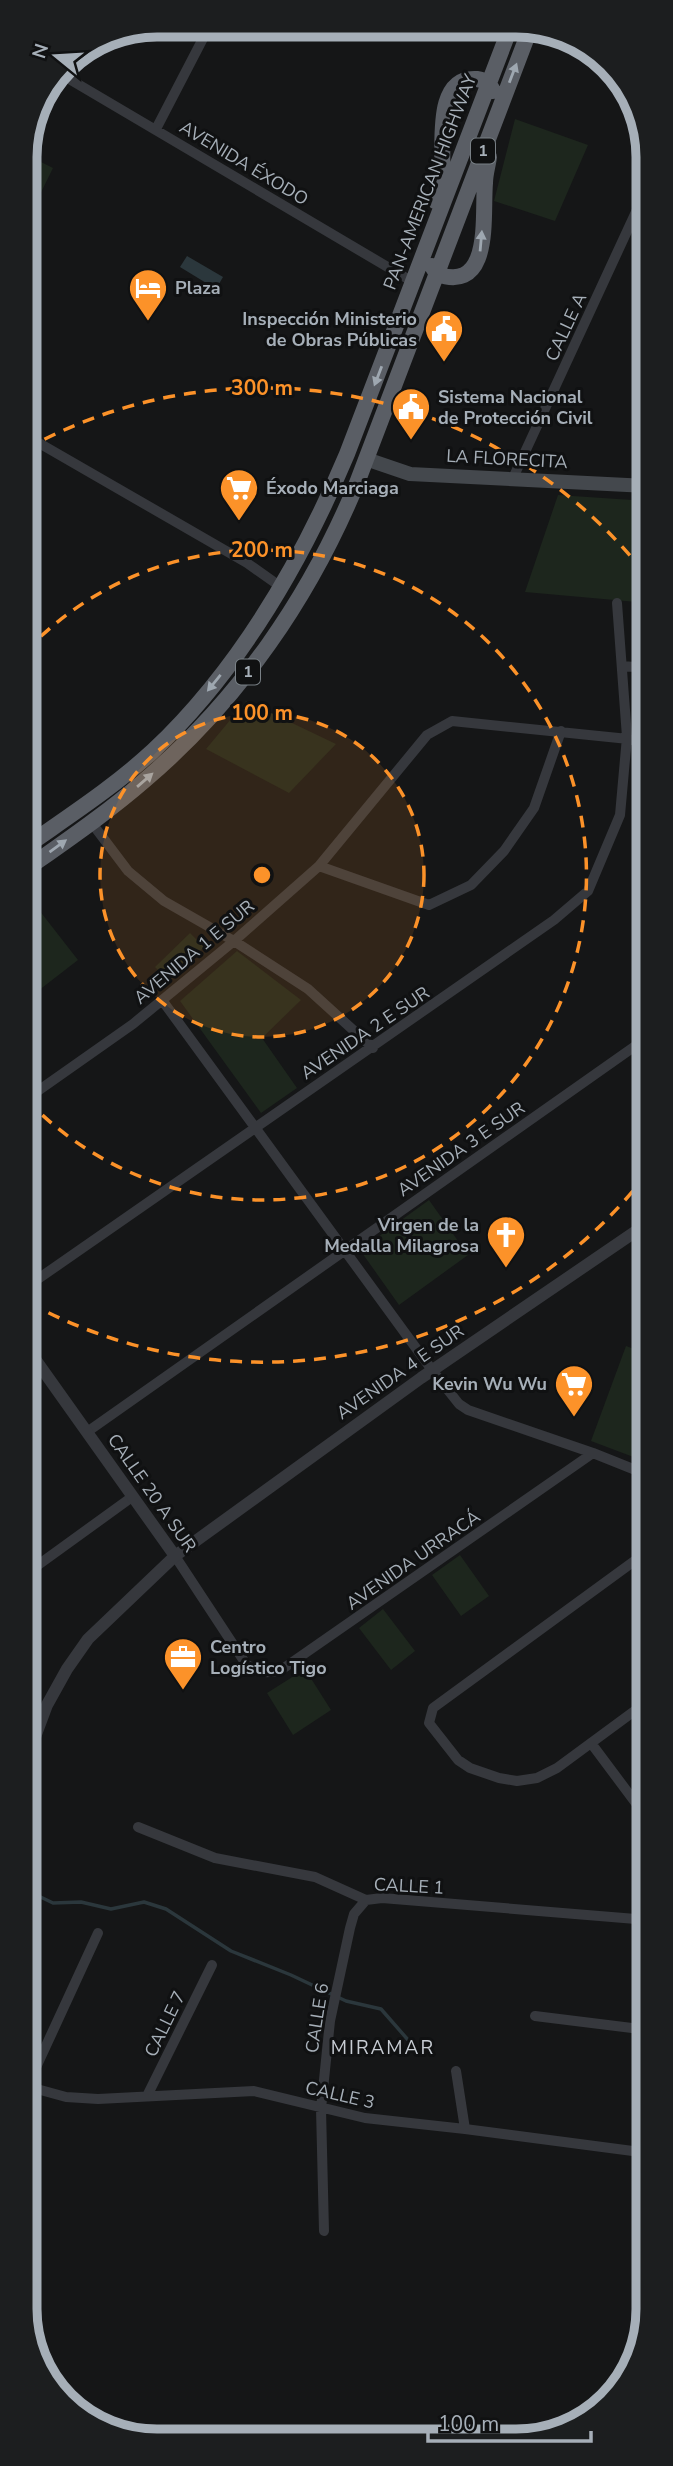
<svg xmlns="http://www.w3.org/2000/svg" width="673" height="2466" font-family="'Nunito Sans',sans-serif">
<rect width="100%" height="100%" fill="#151617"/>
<path fill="#1d261d" d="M515 119 588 145 555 221 494 201Z
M25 154 53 168 25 225Z
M558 495 647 501 648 603 525 592Z
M246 701 336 744 289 793 206 749Z
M25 892 78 960 25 1001Z
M190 933 204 947 169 981 155 967Z
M237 951 301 1000 262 1038 297 1088 261 1113 180 1001Z
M429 1200 468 1255 399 1305 360 1250Z
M626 1346 648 1354V1449L644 1461 591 1441Z
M460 1555 489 1596 461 1616 432 1575Z
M383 1609 415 1651 391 1670 359 1628Z
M305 1669 331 1710 293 1735 267 1693Z"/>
<path fill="#2b373c" d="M187 256 223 277 216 289 180 267Z"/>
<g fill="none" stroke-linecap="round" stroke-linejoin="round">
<path stroke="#2b373c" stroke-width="3.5" d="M26 1890 53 1903 81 1902 111 1909 144 1902 166 1909 231 1951 291 1975 346 2001 381 2009 416 2049"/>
<path stroke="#36383d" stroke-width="10" d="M59 73 413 282
M156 129 210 25
M25 435 247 563 281 587
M513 478 647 188
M634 486 647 458
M622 666 648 668
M91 822 128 871 164 901 234 941 308 989 373 1048
M319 866 429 905 471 885 504 851 534 808 561 731
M162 1000 432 1370 459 1404 468 1410 593 1453 648 1475
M25 1100 133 1024 234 941 319 866 427 735 452 721 648 741
M25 1288 554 920 588 891 620 815 627 737 617 603
M87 1432 648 1037
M648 1551 433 1708 429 1723 458 1760 470 1768 499 1778 517 1781 537 1778 557 1768 648 1701
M175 1556 246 1664C258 1673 267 1674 281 1670L593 1453
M27 1573 132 1497
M591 1743 644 1814
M138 1827 215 1858 315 1877 366 1900 382 1898 648 1920
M535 2016 648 2030
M456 2071 465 2129
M26 2086 66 2097 98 2099 254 2091 365 2118 465 2129 648 2153
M27 2087 98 1933
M147 2096 212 1965
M324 2231 321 2109 330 2021 350 1928 354 1914 366 1900"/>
<path stroke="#36383d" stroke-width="12" d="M25 1345 175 1556
M25 1764 47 1705 67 1669 88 1639 175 1556 421 1378 648 1223"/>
<path stroke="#44484d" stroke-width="14" d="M366 459 410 474 647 486"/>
<path stroke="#5a5e65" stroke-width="16" d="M435 201C437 190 441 180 442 169 444 143 434 76 477 79 485 80 490 84 493 91
M432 266 437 274C493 294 482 215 485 183 485 174 488 165 489 157
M25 847C69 816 114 787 153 751 240 669 301 563 347 454L510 28
M25 870C66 841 107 813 145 780 239 700 310 597 357 483L530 29"/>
</g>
<defs><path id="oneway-solid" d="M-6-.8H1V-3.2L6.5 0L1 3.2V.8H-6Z" transform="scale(1.75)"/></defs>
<g fill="#9ea7b0">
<use href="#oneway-solid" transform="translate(513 73) rotate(-69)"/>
<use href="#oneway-solid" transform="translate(481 241) rotate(-85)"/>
<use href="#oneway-solid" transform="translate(378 376) rotate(111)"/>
<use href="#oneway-solid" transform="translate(214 683) rotate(129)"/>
<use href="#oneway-solid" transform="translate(145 780) rotate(-41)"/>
<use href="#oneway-solid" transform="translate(58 846) rotate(-36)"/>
</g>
<circle cx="262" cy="875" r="162" fill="#fc9229" fill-opacity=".12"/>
<g fill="none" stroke="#fc9229" stroke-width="3.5" stroke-dasharray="12 9">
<circle cx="262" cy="875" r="162"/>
<path d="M26 651A325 325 0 1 1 26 1099"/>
<path d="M646 1175A487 487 0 0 1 26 1301M26 449A487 487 0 0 1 646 575"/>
</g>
<defs>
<g id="hotel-pin" transform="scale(2.0125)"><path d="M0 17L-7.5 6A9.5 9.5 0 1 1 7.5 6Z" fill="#fc9229" stroke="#101112"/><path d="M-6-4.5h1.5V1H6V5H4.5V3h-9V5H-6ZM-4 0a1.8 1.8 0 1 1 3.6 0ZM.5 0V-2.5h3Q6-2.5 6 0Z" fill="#fff"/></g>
<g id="civic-pin" transform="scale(2.0125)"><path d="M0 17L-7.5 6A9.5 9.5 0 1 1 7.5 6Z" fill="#fc9229" stroke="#101112"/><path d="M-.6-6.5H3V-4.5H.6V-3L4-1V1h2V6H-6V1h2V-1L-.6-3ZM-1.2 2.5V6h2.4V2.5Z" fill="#fff"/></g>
<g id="supermarket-pin" transform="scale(2.0125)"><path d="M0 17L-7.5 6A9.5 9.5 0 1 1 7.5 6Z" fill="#fc9229" stroke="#101112"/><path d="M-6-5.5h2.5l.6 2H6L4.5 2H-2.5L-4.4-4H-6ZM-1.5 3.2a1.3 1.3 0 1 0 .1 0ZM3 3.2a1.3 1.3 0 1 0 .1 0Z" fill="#fff"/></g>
<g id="church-pin" transform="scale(2.0125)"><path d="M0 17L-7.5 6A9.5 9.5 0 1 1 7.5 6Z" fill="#fc9229" stroke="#101112"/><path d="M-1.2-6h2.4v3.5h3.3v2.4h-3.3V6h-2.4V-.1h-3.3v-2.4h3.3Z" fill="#fff"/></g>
<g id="office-pin" transform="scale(2.0125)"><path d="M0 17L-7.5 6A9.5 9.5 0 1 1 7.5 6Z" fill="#fc9229" stroke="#101112"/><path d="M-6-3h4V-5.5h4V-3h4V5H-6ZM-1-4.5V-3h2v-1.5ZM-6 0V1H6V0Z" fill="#fff"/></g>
</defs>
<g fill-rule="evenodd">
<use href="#hotel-pin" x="148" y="288"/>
<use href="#civic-pin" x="444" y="329"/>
<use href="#civic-pin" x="411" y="407"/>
<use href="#supermarket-pin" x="239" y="488"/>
<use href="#church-pin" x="506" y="1235"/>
<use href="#supermarket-pin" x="574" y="1384"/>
<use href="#office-pin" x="183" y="1657"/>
</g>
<g text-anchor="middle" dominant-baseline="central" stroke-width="6" stroke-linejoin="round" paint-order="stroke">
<g fill="#101112" stroke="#798086" stroke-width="2">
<rect x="471" y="138.5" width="24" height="25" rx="5"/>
<rect x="236" y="659.5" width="24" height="25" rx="5"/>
</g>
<g font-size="16" font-weight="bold" fill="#a6afb8">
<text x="483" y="151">1</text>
<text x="248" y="672">1</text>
</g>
<g font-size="18" fill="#a6afb8" stroke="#101112">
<text transform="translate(244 163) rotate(31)">AVENIDA ÉXODO</text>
<text transform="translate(430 182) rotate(-69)">PAN-AMERICAN HIGHWAY</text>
<text transform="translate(566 327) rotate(-65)">CALLE A</text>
<text transform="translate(507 459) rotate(3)">LA FLORECITA</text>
<text transform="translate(194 952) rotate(-40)">AVENIDA 1 E SUR</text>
<text transform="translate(365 1033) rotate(-34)">AVENIDA 2 E SUR</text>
<text transform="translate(461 1149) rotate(-35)">AVENIDA 3 E SUR</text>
<text transform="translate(400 1372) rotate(-35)">AVENIDA 4 E SUR</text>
<text transform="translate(152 1493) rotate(55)">CALLE 20 A SUR</text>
<text transform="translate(413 1560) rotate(-35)">AVENIDA URRACÁ</text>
<text transform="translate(409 1886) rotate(3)">CALLE 1</text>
<text transform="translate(317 2018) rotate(-81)">CALLE 6</text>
<text transform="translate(165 2024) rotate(-64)">CALLE 7</text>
<text transform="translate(340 2095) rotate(13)">CALLE 3</text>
</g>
<g font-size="18" font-weight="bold" fill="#a6afb8" stroke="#101112" text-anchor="start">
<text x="175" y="288">Plaza</text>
<text x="417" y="319" text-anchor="end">Inspección Ministerio<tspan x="417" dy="21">de Obras Públicas</tspan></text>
<text x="438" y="397">Sistema Nacional<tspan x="438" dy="21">de Protección Civil</tspan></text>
<text x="266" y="488">Éxodo Marciaga</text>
<text x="479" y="1225" text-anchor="end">Virgen de la<tspan x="479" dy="21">Medalla Milagrosa</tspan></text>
<text x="547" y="1384" text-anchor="end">Kevin Wu Wu</text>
<text x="210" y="1647">Centro<tspan x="210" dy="21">Logístico Tigo</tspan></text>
</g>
<g font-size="19" letter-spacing="2" fill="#c8cdd4" stroke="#101112">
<text x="383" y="2048">MIRAMAR</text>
</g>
</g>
<path d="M0 0H673V2466H0ZM157 37H516A120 120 0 0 1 636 157V2309A120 120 0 0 1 516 2429H157A120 120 0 0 1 37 2309V157A120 120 0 0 1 157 37Z" fill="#1c1e1f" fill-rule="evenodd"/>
<path fill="none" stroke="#a6afb8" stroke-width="9" d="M157 37H516A120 120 0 0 1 636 157V2309A120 120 0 0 1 516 2429H157A120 120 0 0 1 37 2309V157A120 120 0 0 1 157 37Z"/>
<circle cx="262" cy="875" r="10" fill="#fc9229" stroke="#101112" stroke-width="3.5"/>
<g font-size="21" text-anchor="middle" font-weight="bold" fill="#fc9229" stroke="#101112" stroke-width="6" stroke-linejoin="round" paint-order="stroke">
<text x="262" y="395">300 m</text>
<text x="262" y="557">200 m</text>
<text x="262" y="720">100 m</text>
</g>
<g transform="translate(56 56) rotate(288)" stroke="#101112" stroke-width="5" paint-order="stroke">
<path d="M0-5L12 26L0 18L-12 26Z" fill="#a6afb8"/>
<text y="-10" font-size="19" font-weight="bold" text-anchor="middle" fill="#a6afb8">N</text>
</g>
<path d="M428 2431v10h163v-10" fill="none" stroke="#a6afb8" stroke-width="3.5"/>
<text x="438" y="2431" font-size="21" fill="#a6afb8" stroke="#101112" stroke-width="5" paint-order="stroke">100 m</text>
</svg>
